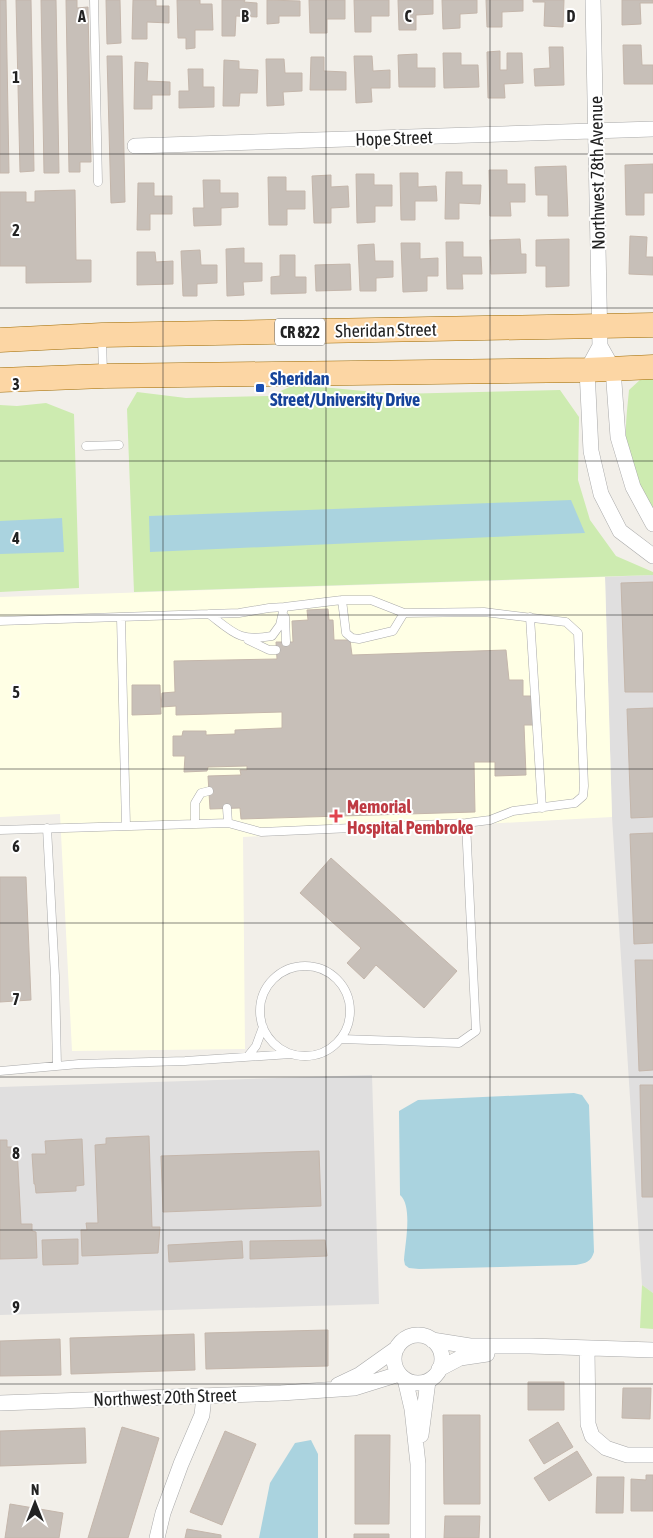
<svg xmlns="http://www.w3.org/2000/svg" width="653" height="1538" font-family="'Asap Condensed',sans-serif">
<rect width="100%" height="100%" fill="#f2efe9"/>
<path fill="#e0dfdf" d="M653 575V1293L642 1285 612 817 605 577Z
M372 1075 379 1304 0 1315V1087Z"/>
<path fill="#ffffe5" d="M605 577 612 817 243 837 245 1049 72 1051 60 814 0 817V597Z"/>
<path fill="#cdebb0" d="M641 379H653V512C644 496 634 478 629 460 623 437 627 413 629 390Z
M292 386 332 388 396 394 560 390 579 417 578 480 590 520 616 556 653 572V575L134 592 127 409 137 392 186 398 269 396Z
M46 403 74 414 79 588 0 592V405L17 406Z
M642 1285 653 1293V1329L640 1328Z"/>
<path fill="#aad3df" d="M571 500 585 533 150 552 149 516Z
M62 518 64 552 0 554V521Z
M574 1093 582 1095 589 1105 594 1252C591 1262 586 1263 576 1265L419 1269 409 1268 405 1265 404 1260C405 1244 413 1206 400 1195L399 1111 418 1100Z
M311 1440 318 1454V1538H259L270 1483 295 1443Z"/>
<path fill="#c7bfb8" stroke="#c4b6ab" d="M0 0H6L9 173H0Z
M16 0H31L34 171 20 172Z
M41 0H56L59 173H44Z
M66 0H77V8L88 7 91 162H80V172H69Z
M106 0H120L121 43 107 44Z
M133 0H156V6H169V23L147 22V39H132Z
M177 0H200V4H212L213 30H195V48L186 49V38H178Z
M222 0H245L244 2 257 3V17L236 16 235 36H222Z
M267 0 300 1V16H279V23L267 24Z
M309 0H345V19H327V33H310Z
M354 0H389V16H371V32H355Z
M398 0H433V14L416 15V30H399Z
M442 0H477V13L460 14V28L443 29Z
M486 0H523V11L502 12V27H487Z
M533 0H564L563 27 544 26 545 2H533Z
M622 0H653V3H640L641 24 622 25Z
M623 45H641L642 65H653V84H624Z
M549 47H563L564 85 535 86 534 69 550 68Z
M500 51V70H507V53H522L523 83 504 84 505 98H488L487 52Z
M443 53H461V65H478L479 87 444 88Z
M417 54V68H435V87H399L398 55Z
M107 56H122L125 202 111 203Z
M354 56H372L373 71 390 70V88H371L372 102 356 103Z
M311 57H324V71L346 72V90H310Z
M266 59H284L285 73H302V91L283 92 284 105 267 106Z
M224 60 239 61V69L258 70 257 93H240L239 106H223Z
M135 62 148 63 147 81 170 82V95H152V109H134Z
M188 69H203V87H214V107L179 108V91H189Z
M653 164V193H644V215H626L625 165Z
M566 166 568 216H548V195H536L535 167Z
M489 170H507V184H525V202H510L511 216H490Z
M446 172H462V185H481L480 204 459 203V219H445Z
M400 173H418V187L436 186 437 201H415V220H401Z
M356 174H374V185H392V206H375V222L357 223Z
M331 175V187L348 186 349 207 331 208V223H314L312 176Z
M268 177H286V191H305V209H287V225H269Z
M203 180H220V193H238V207L221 208V225L194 226 193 208H204Z
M138 183H154V196H172V214H150V230H137Z
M75 190 76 260H91V282L26 283V266H0V192H26V202H35V191Z
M630 236 647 237 646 257H653V275L629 274Z
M520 239 521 254H526V273L491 274 490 240Z
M569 239V286L546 287V266H536V240Z
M446 242H463V257H481L482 274H462L463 289H447Z
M401 243H420V259L438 258V276H427V291L403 292Z
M374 244 375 261H393V277L376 278V291H360L358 245Z
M244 248V263H262V281L243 282 244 295 227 296 226 249Z
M200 250 201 265H217V283L197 284V296H183L181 251Z
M137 252H155L156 262 173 261V284L137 285Z
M280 255H295V277H306V293L271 294V277L280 276Z
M350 264 351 290 316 291 315 265Z
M653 582V692H625L621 583Z
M328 609 329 620H333L334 640H350L352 655 506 650 509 680H523V696H532L533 725H524L526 775 495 776V762H474L475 812 241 819 240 808 210 809 208 776 241 775 240 770H247V766L208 767 207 771 184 772 185 756H173V736H182L183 731H206V735L235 734V730L282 728V712L176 715V706L161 707 162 693 175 692 174 661 277 659 276 642H293L292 621 308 620 307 610Z
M132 685H160L161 714 132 715Z
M653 708V817L631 818 627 709Z
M653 833V943L634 944 630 834Z
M331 858 457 971 424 1008 376 965 364 979 347 963 361 948 300 893Z
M0 877H26L31 1000 0 1002Z
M635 960H653V1070L639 1071Z
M640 1085H653V1197H642Z
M149 1136 152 1227H160L158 1253 82 1256 81 1230H87L86 1223H98L95 1145 106 1144V1138Z
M82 1139 84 1185 76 1186V1191L36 1193 35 1184H34L32 1154H46L45 1141Z
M0 1140H7V1147H17L21 1224H32V1231L36 1232 37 1258 0 1259Z
M319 1151 321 1206 163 1212 161 1156Z
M78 1239V1264L43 1265 42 1240Z
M325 1240 327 1256 250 1259V1241Z
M242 1241 243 1258 169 1262 168 1245Z
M328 1330V1366L206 1369 205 1333Z
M194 1334 195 1370 71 1374 70 1338Z
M60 1339 61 1375 0 1376V1341Z
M528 1382H564V1410H528Z
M623 1388H651L650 1419 622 1418Z
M443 1415H480V1504H444Z
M558 1422 573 1447 544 1464 529 1440Z
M122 1427 159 1438 128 1538H88Z
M85 1428 86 1463 0 1466V1431Z
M225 1431 256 1444 222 1525 190 1512Z
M355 1435H390L389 1524H355Z
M577 1451 592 1475 549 1501 534 1478Z
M646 1475H653V1511H631V1479L646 1480Z
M597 1477H624L623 1513H596Z
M10 1504 63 1513 59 1538H5Z
M445 1516H480L479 1538H444Z
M187 1529 221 1535V1538H185Z
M354 1534H389V1538H354Z"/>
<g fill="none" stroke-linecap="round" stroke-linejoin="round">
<g stroke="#a9a9a9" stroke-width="9">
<path id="lane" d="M94 0 98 182
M102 338 103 374
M86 446 119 445
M342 600 346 633 352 638 359 639 393 631 404 613
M209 614C234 633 239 642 272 636L280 625 284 607
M285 617 286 642
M530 617 542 808
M121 618 126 826
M0 621 209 614 239 613 269 608 284 607 342 600H371L404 613 484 612 566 622 578 633 584 786 583 796 575 803 513 811 490 820 466 823 261 832 228 823 0 830
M248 640 269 650H276
M227 808 228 823
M195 824V803L201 793 209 791
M47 828 55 976 57 1066
M260 1011a45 45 0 1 1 90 0a45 45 0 1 1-90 0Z
M341 1039 459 1043 476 1031 466 823
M248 1056 256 1046 263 1027
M0 1071 79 1064 185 1061 291 1054"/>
</g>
<g stroke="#a9a9a9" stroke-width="16">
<path id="street" d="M593 0 600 346 613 369 618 437 633 487 653 524
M135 146 653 129
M600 346 587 370 591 451 601 494 620 531 653 556
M394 1359a24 24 0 1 1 48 0a24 24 0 1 1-48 0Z
M432 1340 470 1346H530L653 1350
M587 1349 588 1424 592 1436 606 1448 627 1455H653
M439 1369 460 1358 487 1354
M405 1379 412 1409 418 1464V1538
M338 1385 359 1375 397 1348
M0 1403 281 1393 354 1388 399 1374
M421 1435 428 1381
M157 1538 163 1513 181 1464 202 1415 204 1396"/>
</g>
<g stroke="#a06b00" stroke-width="25">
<path id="primary" d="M0 340 102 335 653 325
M0 380 104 376 587 370 653 367"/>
</g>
<use href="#lane" stroke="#fff" stroke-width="8"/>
<use href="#street" stroke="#fff" stroke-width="15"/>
<use href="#primary" stroke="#fcd6a4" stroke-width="24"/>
</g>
<path fill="none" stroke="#222" stroke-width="1" stroke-opacity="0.55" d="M163 0V1538M326 0V1538M490 0V1538M0 154H653M0 308H653M0 461H653M0 615H653M0 769H653M0 923H653M0 1077H653M0 1230H653M0 1384H653"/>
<rect fill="#1a4fb4" stroke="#fff" stroke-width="2" x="255" y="383" width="10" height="10" rx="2.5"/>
<path fill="#e0444e" stroke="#fff" stroke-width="2" d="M333.5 808.5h5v5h5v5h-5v5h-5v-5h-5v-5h5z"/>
<g text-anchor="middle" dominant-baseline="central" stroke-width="4" stroke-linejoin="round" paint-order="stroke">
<rect fill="#fff" stroke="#646464" stroke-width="1" x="275" y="318.5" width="50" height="27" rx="4"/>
<g font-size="16" font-weight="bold" fill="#222">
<text x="300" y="332">CR 822</text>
</g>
<g font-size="18" fill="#222" stroke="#fff">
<text transform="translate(394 138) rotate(-2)">Hope Street</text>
<text transform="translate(597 173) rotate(-91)">Northwest 78th Avenue</text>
<text transform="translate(386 330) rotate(-1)">Sheridan Street</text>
<text transform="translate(165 1397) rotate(-2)">Northwest 20th Street</text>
</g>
<g font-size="18" font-weight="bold" fill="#164399" stroke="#fff" text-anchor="start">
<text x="270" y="378">Sheridan<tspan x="270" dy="21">Street/University Drive</tspan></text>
</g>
<g font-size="18" font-weight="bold" fill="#be3a42" stroke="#fff" text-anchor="start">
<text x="347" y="806">Memorial<tspan x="347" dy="21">Hospital Pembroke</tspan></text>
</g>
</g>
<g font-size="16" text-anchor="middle" font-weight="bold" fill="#222" stroke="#fff" stroke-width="4" stroke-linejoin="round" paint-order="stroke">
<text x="82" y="22">A</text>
<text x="245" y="22">B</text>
<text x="408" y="22">C</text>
<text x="571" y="22">D</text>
<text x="16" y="83">1</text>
<text x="16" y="236">2</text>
<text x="16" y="390">3</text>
<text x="16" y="544">4</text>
<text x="16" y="698">5</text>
<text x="16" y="852">6</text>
<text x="16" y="1005">7</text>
<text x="16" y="1159">8</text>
<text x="16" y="1313">9</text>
</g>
<g transform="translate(35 1503)" stroke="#ffffff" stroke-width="4" paint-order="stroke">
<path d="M0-4L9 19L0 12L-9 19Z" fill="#222222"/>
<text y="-8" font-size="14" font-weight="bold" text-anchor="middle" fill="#222222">N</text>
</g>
</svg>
